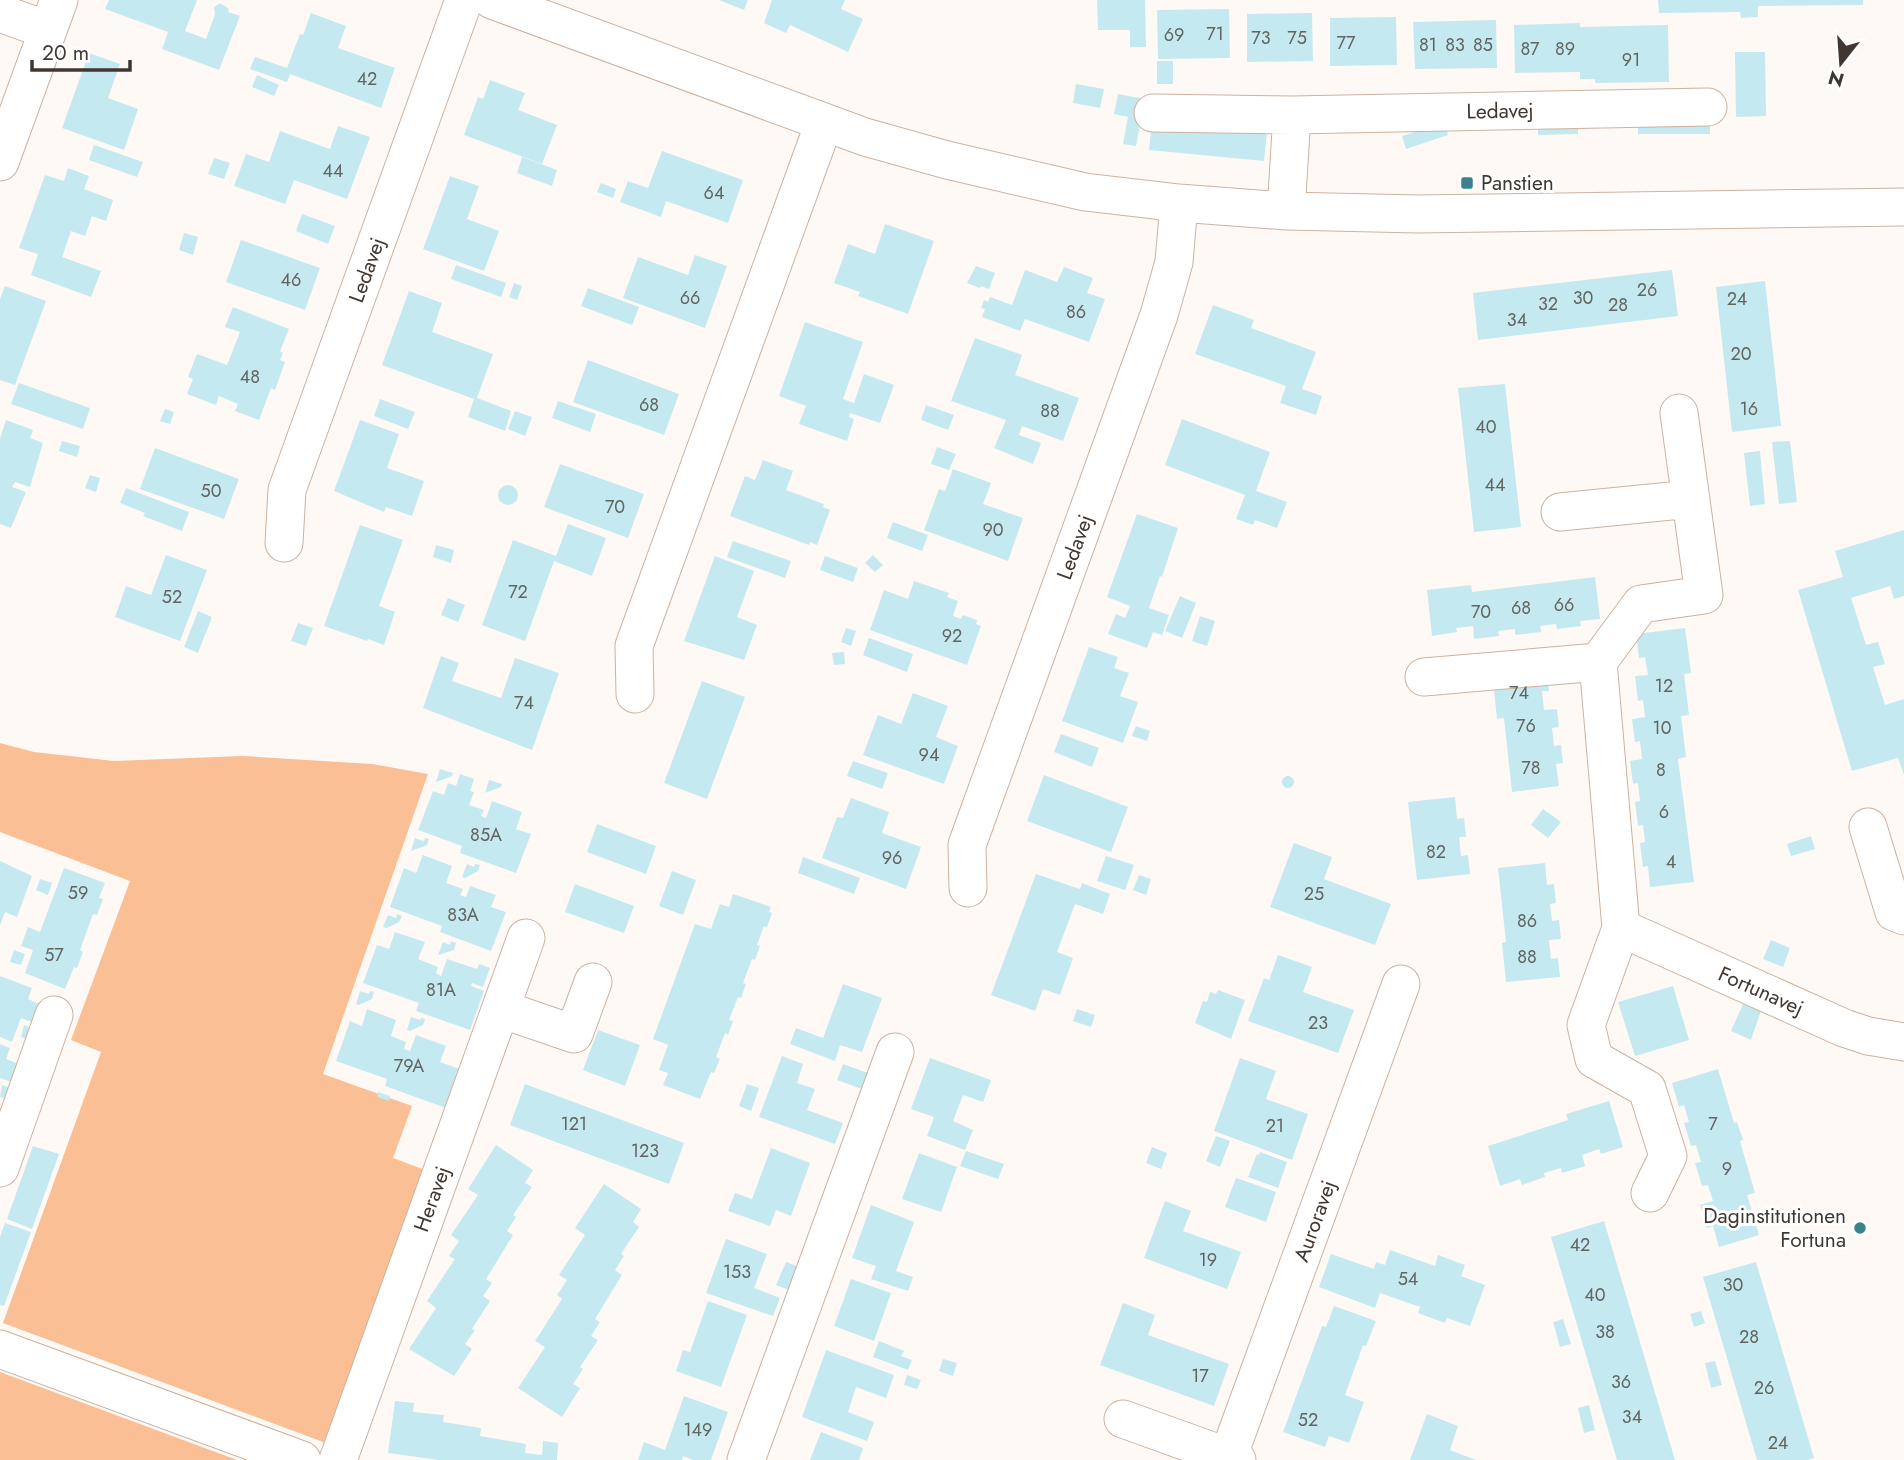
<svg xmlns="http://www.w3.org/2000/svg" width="1904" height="1460" font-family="Jost,sans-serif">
<rect width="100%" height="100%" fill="#fff9f6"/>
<path fill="#fabf94" d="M0 743 34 752 114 761 242 756 372 764 428 774 323 1074 412 1106 393 1158 425 1170 326 1443 3 1323 101 1052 71 1040 130 881 0 832Z
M0 1372 237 1460H0Z"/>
<path fill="#c4e9f0" d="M109 0H197L185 31 206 39 215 14 214 7 220 3 229 9 228 12 240 16 219 70 162 49 168 32 105 9Z
M719 0H748L744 10Z
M772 0H845L841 9 863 19 848 52 790 25 786 33 764 23Z
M1097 0H1145L1146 47H1130V30H1098Z
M1658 0H1863V5L1758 6V17L1741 18 1740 12 1659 13Z
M1229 9 1230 58 1158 59 1157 10Z
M311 13 346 26 338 48 395 68 381 108 290 74 287 82 250 69 255 57 287 68 300 34 303 35Z
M1312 13 1313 61 1247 62V14Z
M1396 17 1397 65 1330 66V18Z
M1496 20 1497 68 1415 69 1413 22Z
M1580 23V27L1668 25 1669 82 1595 83V79H1580V72L1515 73 1514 25Z
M1735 52H1765L1766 116 1736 117Z
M89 53 120 64 108 98 138 109 124 150 62 128Z
M1157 61H1173V84H1157Z
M257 75 279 85 274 96 252 87Z
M490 80 525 93 518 110 557 125 542 164 464 135 478 97 483 99Z
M1076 84 1104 89 1100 108 1073 103Z
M1118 94 1145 99 1136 146 1123 144 1128 117 1114 114Z
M1710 119V134H1638V120Z
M1152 121 1267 131 1264 161 1149 150Z
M1578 121V134L1538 135V122Z
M1444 123 1448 135 1406 149 1402 136Z
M338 126 370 137 347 199 294 180 285 204 234 186 246 154 269 162 280 131 330 149Z
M94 145 143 162 137 177 89 160Z
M662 151 743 180 728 223 666 201 661 217 620 202 628 181 648 188Z
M522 157 557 170 552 186 517 173Z
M214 158 230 163 224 179 208 174Z
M68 168 89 176 84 189 113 200 106 221 92 216 85 236 71 231 62 257 101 271 91 297 31 275 38 254 19 248 45 175 64 181Z
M450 176 479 186 467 219 499 231 484 271 423 249Z
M601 183 616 189 613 198 597 192Z
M302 214 335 226 328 244 296 231Z
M885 224 934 241 908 314 858 296 860 292 834 283 848 244 875 254Z
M184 233 198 237 193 255 179 250Z
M241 240 320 268 305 310 226 282Z
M695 255 727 266 705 328 623 298 638 257 688 275Z
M456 265 506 283 501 297 451 279Z
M976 266 995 273 989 289 981 286 980 288 967 283Z
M1064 267 1093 278 1087 293 1105 299 1089 342 1025 319 1020 331 982 317 985 309 981 308 984 300 988 302 990 297 1012 305 1025 270 1057 282Z
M1672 270 1678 316 1478 340 1473 293Z
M1765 281 1781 426 1732 432 1716 287Z
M514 283 522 286 517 300 509 297Z
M5 286 46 301 15 385 0 380V299Z
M588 288 639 307 632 325 581 306Z
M409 291 442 303 432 332 493 354 477 398 511 411 505 431 468 417 474 399 382 365Z
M1213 305 1254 320 1251 328 1316 352 1302 389 1322 396 1316 415 1280 403 1286 386 1195 354Z
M233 307 289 329 280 351 283 353 280 360 285 362 275 390 271 388 259 420 235 411 238 404 219 396 216 405 187 394 193 379 188 377 197 354 227 365 240 332 225 327Z
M805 322 863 342 843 399 854 403 864 374 894 385 880 423 850 413 849 417 854 419 847 441 799 424 806 406 779 396Z
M975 338 1022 355 1015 375 1079 398 1063 441 1022 426 1019 435 1041 443 1033 464 994 448 1006 420 951 401Z
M588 360 679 394 664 435 573 402Z
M19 383 90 408 83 429 11 404Z
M1505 384 1521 527 1474 532 1458 388Z
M380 399 415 412 408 429 374 416Z
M558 401 596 414 590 432 552 418Z
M926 405 954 415 948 430 921 420Z
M165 409 174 412 170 424 160 421Z
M515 411 532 417 525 436 508 429Z
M1182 419 1270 452 1256 491 1287 502 1277 528 1255 520 1253 525 1236 519 1245 495 1165 465Z
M6 420 33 430 30 438 43 443 30 487 15 482 12 487 26 492 11 528 0 524V438Z
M360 420 399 434 387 468 424 481 412 516 386 507 384 512 334 491Z
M62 441 80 446 77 457 59 451Z
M1790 441 1797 502 1779 504 1772 442Z
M937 447 956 454 949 470 931 464Z
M155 448 239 479 224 519 140 489Z
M1760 451 1765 504 1750 506 1744 453Z
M763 460 793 471 786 490 824 504 823 507 830 510 817 545 810 542 809 545 730 516 745 476 755 480Z
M560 464 644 494 628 538 544 507Z
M953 469 991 483 983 504 1023 518 1008 561 924 530 939 489 945 491Z
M90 475 100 478 96 492 85 488Z
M498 495a10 10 0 1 1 20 0a10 10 0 1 1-20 0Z
M126 488 189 512 182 531 143 516 145 513 120 503Z
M1137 514 1178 528 1162 577 1160 576 1149 608 1169 615 1162 635 1153 632 1147 648 1108 634 1116 614 1125 618 1130 606 1107 597Z
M893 522 928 535 922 551 887 538Z
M568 524 606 538 592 576 554 561 525 641 482 625 513 540 556 556Z
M360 525 403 540 379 606 395 612 384 645 368 639 367 641 324 626Z
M1904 530V596L1894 599 1890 586 1851 598 1866 645 1878 642 1885 664 1873 667 1885 705 1904 699V775L1898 758 1852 771 1798 590 1843 577 1835 551Z
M733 541 791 561 785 578 727 557Z
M436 545 454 550 451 563 433 557Z
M166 555 207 570 180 641 115 617 126 586 151 595Z
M873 555 883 565 875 572 865 563Z
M715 556 754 571 737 617 757 625 744 660 684 641Z
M825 556 858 568 853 582 820 570Z
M1595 577 1600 619 1580 621 1581 626 1557 629 1556 624 1540 626 1541 632 1515 635V629L1498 631 1499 636 1474 639 1473 626 1456 628 1457 632 1432 636 1427 590 1471 585 1472 592Z
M914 581 949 593 947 597 958 601 953 616 961 619 963 615 977 620 976 624 981 626 967 665 870 630 884 590 908 599Z
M1180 596 1196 603 1182 638 1165 631Z
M448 598 465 605 458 622 441 615Z
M198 611 212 617 198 653 184 647Z
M1200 616 1215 621 1207 646 1192 641Z
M298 623 313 628 306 646 291 641Z
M846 628 856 631 851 646 841 642Z
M1685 628 1691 673 1684 674 1689 715 1681 716 1686 757 1678 759 1694 882 1650 887 1648 866 1643 867 1640 843 1645 842 1643 825 1638 826 1635 802 1640 801 1638 783 1633 784 1630 761 1642 759 1640 741 1635 742 1632 719 1645 717 1643 700 1638 701 1635 676 1648 675 1645 657 1639 658 1636 634Z
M869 638 913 654 907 672 863 655Z
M1089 647 1118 657 1114 668 1129 673 1120 696 1138 702 1123 743 1062 721Z
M844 652 845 664 834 665 832 653Z
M441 656 459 663 452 681 501 698 515 658 559 673 532 750 423 708Z
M1547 673 1549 691H1542L1544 710 1557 709 1559 727 1552 728 1554 746 1561 745 1563 763 1556 764 1559 786 1512 792 1504 718 1497 719 1493 679Z
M702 681 745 697 707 799 664 783Z
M913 693 948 706 936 737 958 746 944 784 863 755 878 715 901 724Z
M1136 726 1150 731 1147 741 1132 736Z
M1061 734 1099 748 1092 767 1054 752Z
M853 761 888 773 882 789 847 776Z
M440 769 453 773 452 776 436 782Z
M460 774 474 779 470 791 474 792 469 805 484 810 481 816 486 818 492 801 522 812 516 829 531 834 516 873 460 853 462 846 418 830 433 791 444 795 448 783 456 786Z
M1044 775 1128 807 1111 852 1027 821Z
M1282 782a6 6 0 1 1 12 0a6 6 0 1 1-12 0Z
M489 780 502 784 501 787 485 793Z
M1455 797 1457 819 1464 818 1466 837H1459L1461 856 1468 855 1470 874 1417 880 1408 802Z
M851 798 889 812 882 833 921 847 906 889 822 858 837 817 843 818Z
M1543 809 1561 822 1548 838 1531 825Z
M597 824 656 846 646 874 587 852Z
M1811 836 1815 849 1791 856 1787 844Z
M415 838 424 841 425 838 429 839 427 845 411 851Z
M1294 843 1332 857 1324 879 1391 904 1375 945 1270 907Z
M423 855 452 866 446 883 463 889 460 895 466 897 470 886 496 895 491 907 506 912 491 951 440 932 442 926 390 907 404 868 416 873Z
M1106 856 1134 865 1125 890 1097 881Z
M803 857 860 878 854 894 798 873Z
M0 861 32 876 17 917 5 912 0 925Z
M1545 863 1547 885 1554 884 1556 903 1550 904 1552 921 1559 920 1561 939 1549 940 1551 959 1558 958 1560 977 1506 982 1502 943 1506 942 1498 868Z
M467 864 474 867 475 864 480 865 478 871 465 878 462 877Z
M64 868 105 883 99 898 103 899 97 915 93 914 80 950 83 952 77 968 74 967 65 989 25 973 33 950 21 946 28 927 40 932Z
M672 871 696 880 683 915 659 906Z
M1036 874 1080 889 1082 883 1110 894 1103 914 1075 904 1057 952 1073 958 1060 995 1043 989 1035 1011 991 995Z
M1139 875 1151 879 1146 895 1133 890Z
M40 879 52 883 48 895 36 890Z
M575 884 634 906 624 933 565 912Z
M733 894 771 907 769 912 772 913 767 927 764 926 757 945 760 946 755 960 752 959 743 983 746 984 741 998 738 997 729 1020 733 1021 728 1035 725 1033 716 1057 720 1059 714 1073 711 1072 700 1099 663 1085 668 1073 659 1070 668 1045 653 1039 695 924 711 929 720 904 729 907Z
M397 914 402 916 399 922 387 928 383 927 388 915 396 918Z
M395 932 425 942 418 959 438 967 436 973 441 976 447 959 477 969 479 964 490 968 483 987 472 983 471 986 484 991 470 1030 416 1011 419 1003 363 983 377 945 389 949Z
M1771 940 1790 948 1783 967 1763 959Z
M451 941 456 943 454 950 438 955 443 942 450 945Z
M14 950 25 954 21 965 10 962Z
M1278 955 1312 967 1303 992 1354 1010 1338 1053 1248 1021 1264 978 1269 980Z
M0 976 32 988 28 999 39 1004 32 1022 21 1018 12 1042 0 1037Z
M843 984 882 998 862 1052 840 1045 835 1061 790 1044 796 1028 823 1038Z
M1673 986 1689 1040 1635 1056 1618 1002Z
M1218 990 1245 1000 1231 1039 1195 1023 1203 1001 1207 1002 1210 992 1216 994Z
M360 991 369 994 370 991 374 992 372 999 359 1005 356 1004Z
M1743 1004 1761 1011 1751 1040 1731 1031Z
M367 1009 396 1020 391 1036 406 1042 404 1049 410 1051 416 1035 446 1046 440 1062 460 1069 446 1108 385 1086 387 1079 336 1061 350 1021 362 1026Z
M1077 1009 1095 1015 1091 1027 1073 1021Z
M411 1017 420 1020 421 1018 425 1019 423 1025 410 1031 407 1030Z
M24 1025 36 1030 32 1041 21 1037Z
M598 1030 640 1045 625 1086 583 1070Z
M0 1044 10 1048 6 1059 19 1064 12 1082 0 1078Z
M782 1056 803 1064 797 1083 815 1089 807 1110 843 1123 835 1144 759 1117Z
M930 1058 991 1080 983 1102 963 1095 953 1121 973 1130 965 1150 927 1136 934 1117 911 1109Z
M1240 1058 1276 1071 1266 1099 1308 1114 1292 1160 1214 1131Z
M843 1064 868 1073 862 1089 837 1080Z
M1718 1069 1734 1123 1737 1122 1743 1140 1740 1141 1755 1193 1747 1195 1759 1235 1719 1247 1713 1226 1707 1228 1700 1205 1713 1201 1708 1185 1702 1186 1695 1163 1701 1162 1696 1145 1691 1146 1684 1123 1689 1122 1684 1105 1679 1107 1672 1083Z
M525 1084 684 1143 669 1184 510 1125Z
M747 1084 759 1088 751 1111 739 1106Z
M2 1085 14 1089 10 1100 0 1097Z
M378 1092 390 1096 389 1101 377 1097Z
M1609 1101 1623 1147 1601 1154 1599 1149 1582 1155 1585 1166 1562 1173 1561 1168 1544 1173 1545 1177 1522 1185 1520 1179 1500 1186 1488 1146 1568 1120 1566 1114Z
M1216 1136 1230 1141 1220 1167 1206 1161Z
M496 1145 533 1170 525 1183 532 1187 513 1215 516 1217 507 1231 513 1235 486 1279 492 1283 483 1296 490 1301 472 1329 475 1330 465 1344 472 1349 454 1376 409 1349 436 1308 427 1301 455 1259 449 1256 459 1241 451 1235 478 1195 468 1189Z
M33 1146 59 1154 32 1229 7 1219Z
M1152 1147 1167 1153 1161 1169 1146 1163Z
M771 1148 810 1163 791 1216 776 1210 770 1226 728 1211 735 1193 752 1199Z
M966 1151 1004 1164 998 1179 960 1166Z
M1260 1152 1287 1162 1278 1188 1248 1177 1257 1154 1259 1155Z
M919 1153 957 1167 941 1212 902 1199Z
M1236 1178 1276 1192 1266 1222 1225 1207Z
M604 1184 641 1209 633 1222 639 1227 621 1254 624 1256 615 1270 622 1275 595 1319 600 1322 591 1336 598 1340 580 1367 583 1369 573 1384 580 1388 562 1417 518 1388 545 1347 535 1341 562 1299 557 1295 567 1280 559 1275 585 1235 575 1228Z
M1165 1201 1191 1211 1183 1231 1241 1252 1227 1289 1144 1258Z
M871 1205 914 1222 896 1271 913 1277 908 1291 871 1279 876 1266 852 1258Z
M1604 1221 1675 1460H1617L1551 1237Z
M5 1223 31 1232 4 1306 0 1305V1237Z
M726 1239 767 1254 754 1288 780 1298 773 1316 706 1293Z
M1390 1250 1435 1266 1438 1255 1465 1265 1461 1276 1485 1285 1470 1326 1447 1318 1445 1323 1418 1313 1420 1307 1380 1293 1375 1308 1319 1287 1331 1254 1374 1269 1376 1262 1385 1265Z
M786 1262 797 1266 789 1290 776 1285Z
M1756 1262 1814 1458 1808 1460H1757L1703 1277Z
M851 1279 891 1293 874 1341 834 1326Z
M708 1301 747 1315 721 1387 676 1371 683 1350 690 1352Z
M1123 1303 1155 1315 1148 1335 1229 1364 1214 1406 1100 1365Z
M1334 1306 1376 1321 1366 1346 1363 1345 1345 1395 1364 1402 1349 1443 1329 1436 1325 1447 1283 1432 1322 1326 1326 1327Z
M1701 1311 1705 1323 1694 1327 1690 1314Z
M1563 1319 1571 1344 1560 1347 1553 1322Z
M879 1341 904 1351 901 1356 912 1360 908 1370 873 1357Z
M826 1350 894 1375 886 1398 856 1387 848 1412 874 1422 867 1441 802 1417Z
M943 1359 957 1363 953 1376 939 1371Z
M1715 1361 1722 1385 1711 1388 1705 1363Z
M907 1375 921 1380 917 1389 904 1385Z
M684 1396 728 1412 711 1460H693L683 1456 682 1460H638L644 1442 665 1450Z
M395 1401 414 1403 413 1412 444 1415 443 1422 481 1428 480 1436 526 1444 525 1453 542 1455 543 1441 558 1443 557 1460H439L388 1453Z
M1589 1405 1595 1430 1584 1433 1578 1408Z
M1427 1414 1458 1426 1450 1450 1476 1460H1410Z
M821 1432 863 1448 859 1460H810Z"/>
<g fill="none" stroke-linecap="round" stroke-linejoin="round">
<g stroke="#ccb2a0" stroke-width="39">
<path id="minor" d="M492 0 865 137 947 160 1085 192 1179 203 1286 211 1418 214 1904 207
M0 13 47 30
M1153 113 1292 115 1708 107
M0 162 59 0
M1286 211 1292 115
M1560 512 1691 499
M284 543 287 490 464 0
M1598 662 1641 604 1704 595 1679 413
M1424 677 1598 662 1621 928 1586 1025 1594 1059 1647 1089 1668 1156 1650 1193
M635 694 634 646 824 123
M1868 827 1894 912 1904 916
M968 888 967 845 1159 315 1174 262 1179 203
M1621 928 1844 1028 1868 1036 1904 1042
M501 1009 574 1034 593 982
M0 1168 54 1015
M0 1349 302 1460
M1123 1419 1237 1460
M1228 1457 1401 984
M338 1460 526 938
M746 1460 895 1052"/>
</g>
<use href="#minor" stroke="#fff" stroke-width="37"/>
</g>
<g fill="#3c818e" stroke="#fff" stroke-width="2.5">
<rect x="1460" y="176" width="14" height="14" rx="3.5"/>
<circle cx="1860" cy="1228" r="7"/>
</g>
<g text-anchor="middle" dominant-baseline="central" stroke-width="6" stroke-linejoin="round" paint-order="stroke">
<g font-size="18" fill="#626460">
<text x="1215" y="34">71</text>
<text x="1174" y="35">69</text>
<text x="1261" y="38">73</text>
<text x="1297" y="38">75</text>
<text x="1346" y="43">77</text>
<text x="1428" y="45">81</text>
<text x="1455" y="45">83</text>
<text x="1483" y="45">85</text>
<text x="1530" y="49">87</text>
<text x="1565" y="49">89</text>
<text x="1631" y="60">91</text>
<text x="367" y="79">42</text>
<text x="333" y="171">44</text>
<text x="714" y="193">64</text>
<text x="291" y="280">46</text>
<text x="1647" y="290">26</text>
<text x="690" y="298">66</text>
<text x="1583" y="298">30</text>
<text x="1737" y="299">24</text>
<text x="1548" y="304">32</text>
<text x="1618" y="305">28</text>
<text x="1076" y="312">86</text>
<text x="1517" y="320">34</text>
<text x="1741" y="354">20</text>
<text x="250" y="377">48</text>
<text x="649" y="405">68</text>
<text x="1749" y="409">16</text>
<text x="1050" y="411">88</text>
<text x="1486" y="427">40</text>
<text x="1495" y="485">44</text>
<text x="211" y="491">50</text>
<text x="615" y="507">70</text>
<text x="993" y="530">90</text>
<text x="518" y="592">72</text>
<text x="172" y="597">52</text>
<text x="1564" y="605">66</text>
<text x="1521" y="608">68</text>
<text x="1481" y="612">70</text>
<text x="952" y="636">92</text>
<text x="1664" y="686">12</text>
<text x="1519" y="693">74</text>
<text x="524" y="703">74</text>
<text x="1526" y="726">76</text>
<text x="1662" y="728">10</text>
<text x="929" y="755">94</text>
<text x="1531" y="768">78</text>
<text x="1661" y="770">8</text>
<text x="1664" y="812">6</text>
<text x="486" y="835">85A</text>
<text x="1436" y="852">82</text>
<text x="892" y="858">96</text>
<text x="1671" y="862">4</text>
<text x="78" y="893">59</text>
<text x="1314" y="894">25</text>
<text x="463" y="915">83A</text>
<text x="1527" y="921">86</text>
<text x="54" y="955">57</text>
<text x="1527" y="957">88</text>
<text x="441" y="990">81A</text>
<text x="1318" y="1023">23</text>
<text x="409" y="1066">79A</text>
<text x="574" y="1124">121</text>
<text x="1713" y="1124">7</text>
<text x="1275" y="1126">21</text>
<text x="645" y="1151">123</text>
<text x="1727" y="1169">9</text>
<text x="1580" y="1245">42</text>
<text x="1208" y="1260">19</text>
<text x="737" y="1272">153</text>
<text x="1408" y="1279">54</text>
<text x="1733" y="1285">30</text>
<text x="1595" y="1295">40</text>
<text x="1605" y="1332">38</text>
<text x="1749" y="1337">28</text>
<text x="1200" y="1376">17</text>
<text x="1621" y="1382">36</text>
<text x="1764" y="1388">26</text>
<text x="1632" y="1417">34</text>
<text x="1308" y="1420">52</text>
<text x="698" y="1430">149</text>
<text x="1778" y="1443">24</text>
</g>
<g font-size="21" fill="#413730" stroke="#fff">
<text transform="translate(1500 111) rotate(-1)">Ledavej</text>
<text transform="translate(367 270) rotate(-70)">Ledavej</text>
<text transform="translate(1075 547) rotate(-70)">Ledavej</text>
<text transform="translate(1761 991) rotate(24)">Fortunavej</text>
<text transform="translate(432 1199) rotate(-70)">Heravej</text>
<text transform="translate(1315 1221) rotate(-70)">Auroravej</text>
</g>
<g font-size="21" fill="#413730" stroke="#fff" text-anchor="start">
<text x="1481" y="183">Panstien</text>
<text x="1846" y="1216" text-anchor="end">Daginstitutionen<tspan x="1846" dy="24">Fortuna</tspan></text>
</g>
</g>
<g transform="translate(1841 63) rotate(197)" stroke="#ffffff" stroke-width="5" paint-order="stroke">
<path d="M0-5L12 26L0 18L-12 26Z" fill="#413730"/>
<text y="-10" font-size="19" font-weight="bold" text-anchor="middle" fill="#413730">N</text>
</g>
<path d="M32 60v10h98v-10" fill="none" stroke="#413730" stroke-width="3.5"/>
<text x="42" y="60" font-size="21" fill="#413730" stroke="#ffffff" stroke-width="5" paint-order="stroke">20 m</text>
</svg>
